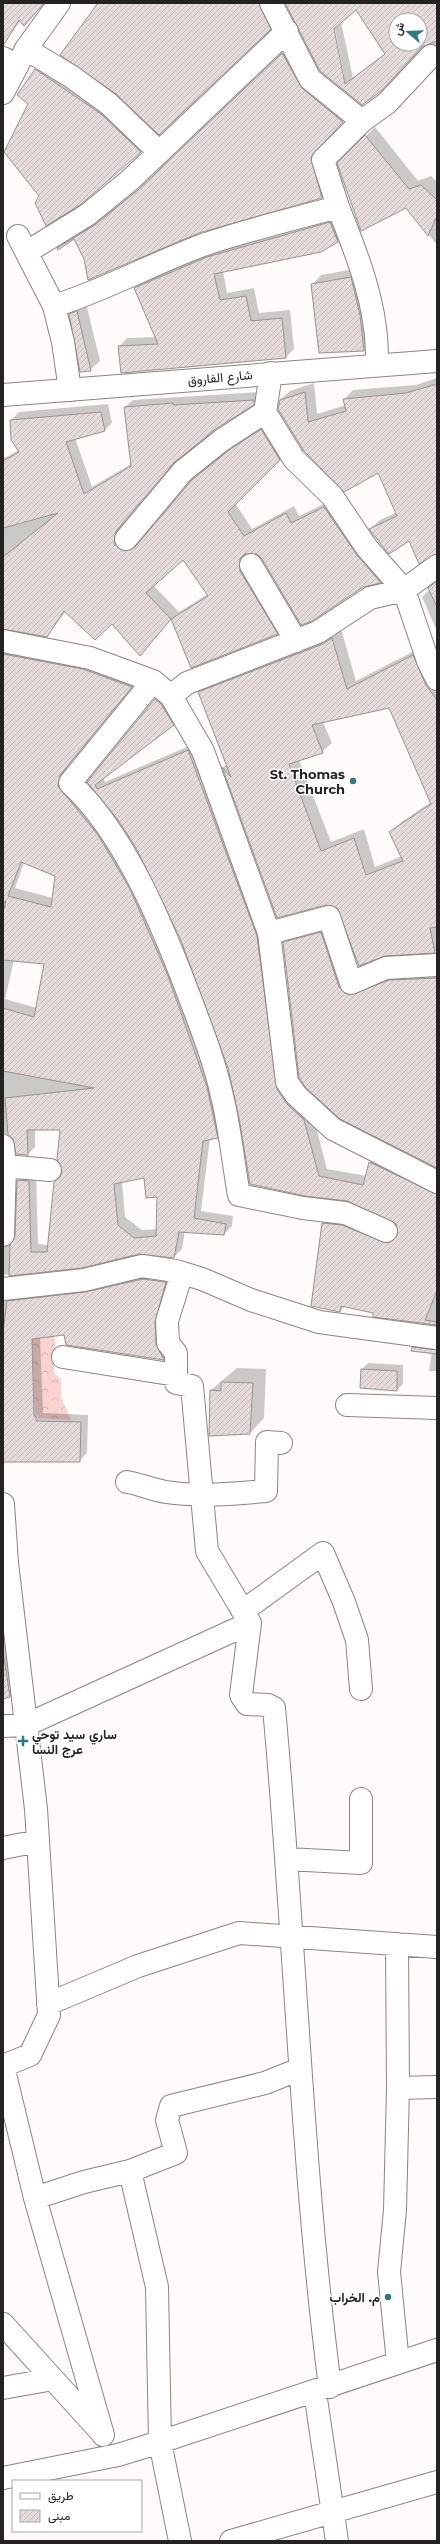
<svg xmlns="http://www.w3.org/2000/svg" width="440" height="2544" font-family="Montserrat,Vazirmatn,sans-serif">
<defs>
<pattern id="forest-crowns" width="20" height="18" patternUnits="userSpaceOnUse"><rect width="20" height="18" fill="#fad2cf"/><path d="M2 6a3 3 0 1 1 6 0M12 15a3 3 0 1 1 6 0" fill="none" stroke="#d6b4b1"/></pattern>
<pattern id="building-hatch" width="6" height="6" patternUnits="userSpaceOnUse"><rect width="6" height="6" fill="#e4dbda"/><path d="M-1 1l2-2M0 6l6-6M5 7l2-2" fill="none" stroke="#c3bcbb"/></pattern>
</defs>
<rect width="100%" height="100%" fill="#fefbfa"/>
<path fill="url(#forest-crowns)" d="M30 1304 55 1339 54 1373 61 1380V1397L71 1420 38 1418V1416L35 1414Z"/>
<path fill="#0003" fill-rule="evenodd" d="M3 3H43L24 24 21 20 3 45Z
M99 3H270L278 21 270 29 117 93 62 55Z
M286 3H437V45L427 43 382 89 362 103 321 70ZM356 9 386 53 353 78 341 22ZM396 20H420V44H396ZM334 24 344 75H342L332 25Z
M290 46 350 114 318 148 329 190 322 197 85 259 74 238 58 248 66 241 103 217 147 182Z
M43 62 148 144 79 204 40 196 29 104 36 70Z
M375 127 418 181 431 176 437 182V245L406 206 338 164Z
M339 214 346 233 338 241 320 251 223 271 227 293 254 288 259 313 290 310 294 349 286 357 119 347 127 338 156 337 135 288 143 280 216 249Z
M360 268 373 341 364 350 320 352 312 285 321 275Z
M86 303 100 361 90 370 70 314 79 305Z
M437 378V553L409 540 370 529 380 520 397 512 378 472 344 491 280 400 290 391 314 383 317 414 346 405 344 399 353 390 416 385Z
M261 392 253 404 214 429 177 459 124 522 122 536 132 544 142 541 201 472 238 443 269 422 287 452 235 503 252 529 294 506 299 516 332 500 388 574 380 582 363 586 263 558 257 553H247V563L285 626 277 633 191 667 172 618 147 647 112 623 66 611 47 636 3 628V459L19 450 11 420 19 412 108 404 112 423 105 430 75 438 92 487 131 464 125 407 133 400ZM183 558 208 594 179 612 153 585Z
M437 582V631L422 597Z
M341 629 356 681 422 647 437 677V949L435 952 338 907 326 904 277 917 223 767 227 764 199 693 208 683ZM390 707 431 802 400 823 391 833 402 856 375 867 364 829 331 842 299 760 322 752 332 743 323 722Z
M3 641 139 679 68 766 65 778 151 910 225 1130 217 1137 210 1138 201 1211 233 1216 232 1226 224 1234 185 1231 182 1249 174 1257 139 1253 82 1267 3 1275V1236L5 1238 15 1239 18 1180 26 1172 36 1173 38 1244 49 1245 63 1172 61 1129H35V1147L28 1154 14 1138 3 1133ZM24 863 56 875 53 898 15 888ZM14 960 45 963 37 1008 5 999ZM145 1177 158 1196V1229L142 1230 125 1217 122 1181Z
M163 692 181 717 103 778 105 782 196 743 264 928 282 1076 312 1112 327 1169 367 1176 370 1162 378 1154 437 1184V1326L374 1316V1312L345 1306 340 1311 323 1223 331 1216 350 1218 395 1236 398 1234 397 1223 347 1200 240 1118 229 1068 181 937 137 848 119 820 88 782Z
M329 925 347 979 437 970V1167L284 943 292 935Z
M151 1271 173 1275 171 1352 163 1359 65 1334 40 1337 43 1413 88 1415 87 1453 79 1461 5 1460 3 1290Z
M421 1340 437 1341V1371H429L432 1352 413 1348Z
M368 1363 403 1365V1384L397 1390 362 1369Z
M237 1368 266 1369 264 1418 250 1433 211 1390Z
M3 1605 15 1691 10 1696 3 1698Z"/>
<path fill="url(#building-hatch)" stroke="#9a9191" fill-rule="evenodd" d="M3 3H44L24 26 19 20 3 46Z
M98 3H259L271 29 159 135 116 94 60 55Z
M285 3H437V41L422 47 382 90 362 105 320 71ZM356 10 385 54 345 84 334 29ZM396 20H420V44H396Z
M282 53 302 88 343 122 311 157 322 198 199 233 88 280 84 259 74 239 58 250 57 248 95 225 138 190Z
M35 69 101 114 141 152 80 205 46 226 35 203 39 196 4 152 28 104 17 95Z
M365 135 409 189 421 185 437 200V216L428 236 406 208 361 231 337 163Z
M330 222 338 242 321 252 214 274 220 300 246 296 251 321 282 318 286 358 121 373 118 346 158 344 134 288 207 257Z
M351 277 360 315 364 351 319 353 311 284Z
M77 311 91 371 80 372 69 314Z
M437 384V554L419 564 409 541 389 554 369 529 397 516 378 473 344 492 304 451 278 409 280 400 305 392 308 422 346 411 343 399 406 393Z
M254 400V405L214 430 174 463 116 531 114 544 124 551 135 547 192 480 229 450 261 429 280 460 228 512 244 536 286 513 291 523 324 507 357 555 381 583 363 587 312 621 301 625 262 559 257 554H245L240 559V571L278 634 191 668 171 619 140 656 112 624 95 640 64 611 47 637 3 629V557L58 513 3 528V461L19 452 11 440 10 420 101 412 105 431 66 442 84 494 131 466 124 407 173 403V405ZM183 560 208 596 171 619 146 593Z
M437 581V607L428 588Z
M332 638 347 689 413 655 426 685 437 700V927L430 928 435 953 385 956 359 966 337 908 326 905 277 918 222 767 231 777 198 692 323 644ZM389 708 431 804 389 832 403 861 366 875 354 838 321 851 289 764 323 753 312 725Z
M3 654 83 669 132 687 60 775 58 786 98 835 130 889 168 976 207 1087 218 1138 203 1141 194 1218 226 1224 224 1235 179 1232 174 1258 139 1254 82 1268 9 1276 10 1245 15 1235 17 1180 29 1181 31 1252H47L54 1182 60 1177 62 1171 57 1159 60 1130H27L28 1155 16 1154 13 1139 8 1135 5 1098 94 1088 3 1071V1008L34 1017 44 964 3 960V913L6 901 3 904ZM21 862 55 876 51 907 8 896ZM144 1178 146 1198 157 1197 156 1236 134 1238 118 1225 114 1184Z
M155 699 161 704 174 725 95 785 97 789 188 750 257 936 277 1089 287 1104 304 1120 319 1176 363 1185 369 1162 437 1194V1291L425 1320 437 1322V1325L373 1317V1313L341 1306 340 1312 311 1306 322 1223 342 1225 387 1243 397 1236 396 1224 347 1201 305 1196 250 1184 239 1118 228 1068 180 938 136 848 118 820 87 782Z
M321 932 339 987 349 995 389 980 437 978V1168L340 1119 305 1087 299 1077 283 942Z
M143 1279 166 1282 155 1322 156 1344 164 1360 66 1345 64 1335 32 1339 34 1416H36V1421L81 1422 80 1462H3V1331L7 1301 85 1292Z
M412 1347 437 1350V1354L411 1351Z
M361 1369 397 1371V1391L360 1388Z
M221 1382 253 1383 250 1434 209 1436 210 1390 221 1391Z
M3 1651 10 1697 3 1699Z"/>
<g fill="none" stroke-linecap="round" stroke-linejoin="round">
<g stroke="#8c8483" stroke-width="24">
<path id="minor" d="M271 3 310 79 362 121
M26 49 72 77 109 104 159 152
M3 58 17 66
M338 207 323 160 362 121 387 103 431 56
M18 236 54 306 63 342 70 390
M27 252 87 215 130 180 287 31
M54 306C105 290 152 264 203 245 247 230 293 219 338 207 353 245 370 286 375 328 377 340 377 353 377 365
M271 373 265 412 294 459 332 496 367 548 404 590 428 661 437 679
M126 539 183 471 222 440 265 412
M251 565 296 641
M3 641 90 658 153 681 171 696 203 751 269 933 287 1082 296 1095 333 1129 437 1182
M153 681 70 783C125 833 164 929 190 998 202 1030 215 1063 222 1096 230 1128 233 1162 239 1195L303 1208 345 1213 386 1231
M171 696 187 683 318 632 370 598 404 590 437 566
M269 933 329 917 351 983 386 968 437 965
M3 1146 5 1166 3 1235
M5 1166 50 1170
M182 1273 167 1321 168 1343 176 1353V1383L192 1386 207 1551 250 1623 241 1695 247 1704 268 1705 274 1708C295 1934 301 2162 330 2387
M3 1289 84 1280 142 1266 176 1271 202 1279 251 1300 319 1322 437 1338
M63 1357 176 1375
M347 1405 437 1408
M127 1482C140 1484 153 1490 166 1492 199 1497 233 1494 266 1491L267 1442 281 1443
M3 1504 7 1563 36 1809 49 2015 30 2055 3 2066
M243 1611 323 1553 344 1602 357 1640 361 1689
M3 1726 26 1725 250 1623
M3 1848 38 1841
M288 1859 361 1863V1799
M397 1944 398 2088 437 2087
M48 2004 138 1966 239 1933 437 1947
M3 2066 35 2198 84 2182 130 2171 157 2287 160 2442 180 2541
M398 2088 395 2210 389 2272 398 2363
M130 2171 176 2153 167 2120 171 2106 265 2083 300 2069
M35 2198 103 2435
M3 2324 100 2431
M3 2388 53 2379
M315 2392 337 2541
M3 2478 118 2455 160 2442 437 2350
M231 2541 437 2482"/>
</g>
<g stroke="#8c8483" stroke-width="24">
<path id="major" d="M3 93 26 49 59 3
M3 395 437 361"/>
</g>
<use href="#minor" stroke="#fff" stroke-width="22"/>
<use href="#major" stroke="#fff" stroke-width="22"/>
</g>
<g fill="#2f787e" stroke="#fff" stroke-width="1.5">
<circle cx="353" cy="781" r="4"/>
<path d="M21 1735h4v4h4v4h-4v4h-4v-4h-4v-4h4z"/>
<circle cx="388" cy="2297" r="4"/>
</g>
<g text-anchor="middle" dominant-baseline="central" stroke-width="3" stroke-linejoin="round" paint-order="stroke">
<g font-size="13" fill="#252222" stroke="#fff">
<text transform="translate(220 377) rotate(-5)">شارع الفاروق</text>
</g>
<g font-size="13" font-weight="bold" fill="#252222" stroke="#fff" text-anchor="end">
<text x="345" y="774">St. Thomas<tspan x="345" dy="15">Church</tspan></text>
<text x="32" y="1734" text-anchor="start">ساري سيد توحي<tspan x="32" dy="15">عرج النسا</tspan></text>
<text x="380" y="2297">م. الخراب</text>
</g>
</g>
<rect width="440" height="2544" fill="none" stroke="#252222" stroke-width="8"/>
<rect x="12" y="2480" width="130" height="52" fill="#ffffff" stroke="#a8a7a7"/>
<rect x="20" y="2493" width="20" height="6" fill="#ffffff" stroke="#a8a7a7"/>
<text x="48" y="2500" font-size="12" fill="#252222">طريق</text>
<rect x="20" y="2510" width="20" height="12" fill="url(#building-hatch)" stroke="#a8a7a7"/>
<text x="48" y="2520" font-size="12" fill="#252222">مبنى</text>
<g transform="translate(408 32) rotate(289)"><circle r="19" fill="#ffffff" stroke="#a8a7a7"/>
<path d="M0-3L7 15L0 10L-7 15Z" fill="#2f787e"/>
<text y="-6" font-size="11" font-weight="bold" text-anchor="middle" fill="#252222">ش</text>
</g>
</svg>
